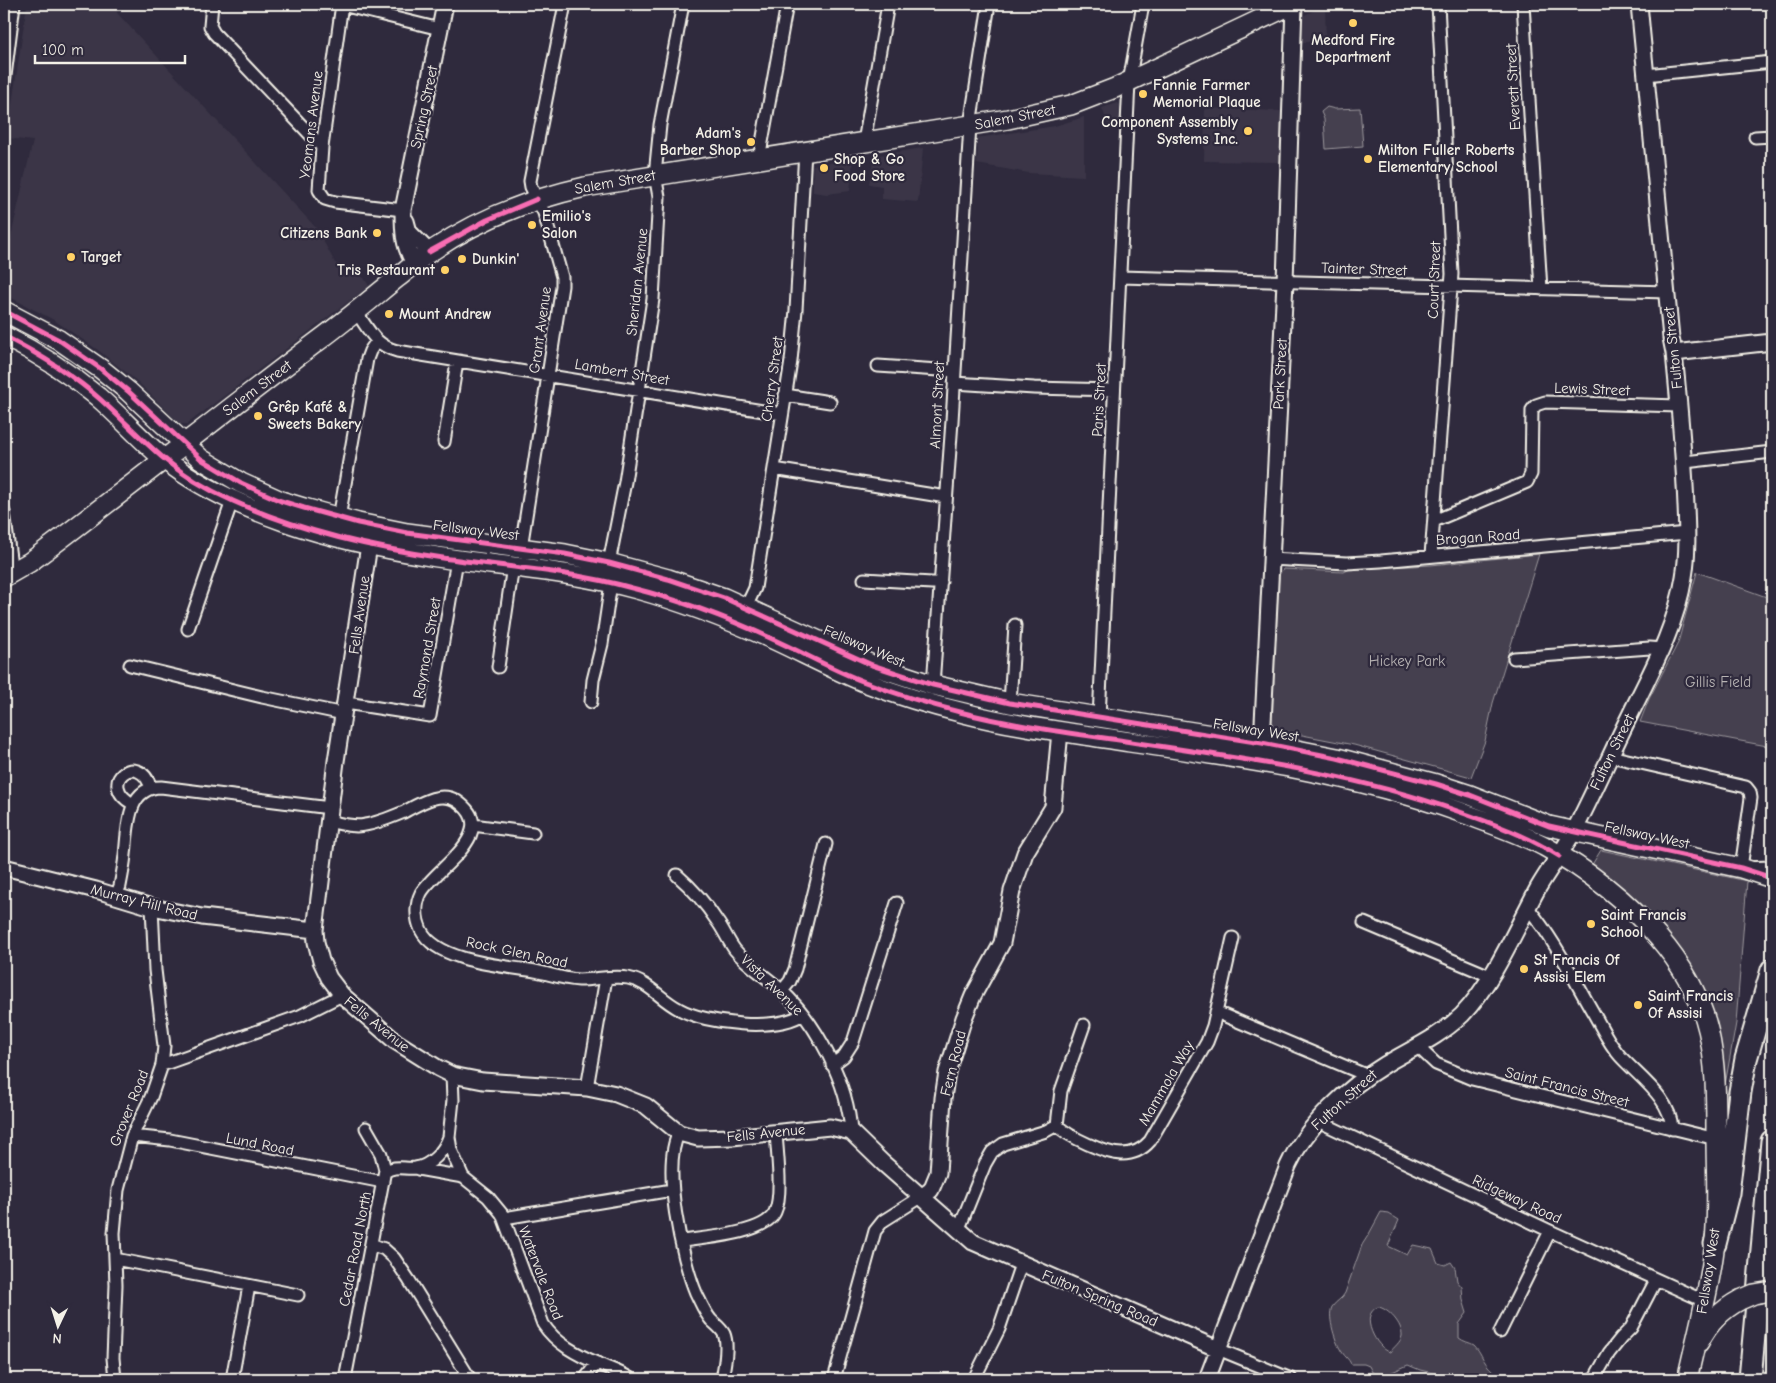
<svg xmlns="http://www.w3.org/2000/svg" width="1776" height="1383" font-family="'Comic Neue',sans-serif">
<rect width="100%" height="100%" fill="#2f2a3d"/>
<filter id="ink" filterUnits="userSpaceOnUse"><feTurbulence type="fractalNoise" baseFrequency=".02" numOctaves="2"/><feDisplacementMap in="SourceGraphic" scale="10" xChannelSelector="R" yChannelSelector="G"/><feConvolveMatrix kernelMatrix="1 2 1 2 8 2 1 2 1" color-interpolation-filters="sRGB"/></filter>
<g filter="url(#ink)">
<path fill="#3b3647" d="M27 4H118L117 13 317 229 335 263 364 278 369 286 187 424H180L138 382 98 350 54 320 4 294V267L33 141 7 138Z
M1325 5 1326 42H1302L1303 16Z
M1118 103 1120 105 1119 128 1110 130 1102 108Z
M1205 108 1281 111 1280 162 1204 161Z
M1084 117V176L1029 173 977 164 978 138 1055 126Z
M923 148 918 202 882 199V186L869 184 874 156Z
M853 160 850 191 827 194 813 192V165Z"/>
<path fill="#454050" stroke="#9c989c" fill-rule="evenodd" d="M1327 107 1335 109 1360 108 1363 146 1326 149 1324 119 1321 112Z
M1539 554 1493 703 1485 741 1471 777 1354 745 1271 729 1279 575 1283 569 1344 572 1350 569 1431 565Z
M1697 572 1772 599V711L1767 746 1640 722 1649 699 1678 643Z
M1601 850 1747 881 1736 1023 1722 1102 1705 997 1590 868Z
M1381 1212 1388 1213 1399 1220 1388 1246 1407 1255 1413 1245 1432 1249 1438 1263 1445 1265 1451 1262 1455 1268 1457 1281 1462 1287 1463 1300 1467 1313 1459 1324V1338C1464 1342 1469 1342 1474 1345 1481 1352 1482 1359 1488 1366 1492 1371 1497 1372 1498 1379H1465L1457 1375 1437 1374 1420 1370 1408 1365 1390 1373 1377 1375 1372 1372 1369 1366 1364 1364H1351C1349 1359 1345 1357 1342 1352 1336 1344 1327 1317 1332 1307 1336 1301 1342 1299 1345 1293L1362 1245 1369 1234ZM1378 1307C1388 1308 1403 1325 1402 1336 1401 1342 1393 1348 1390 1352 1377 1349 1358 1315 1378 1307Z"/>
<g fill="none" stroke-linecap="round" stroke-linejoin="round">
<g stroke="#f4f1e8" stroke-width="15">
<path id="minor" d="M212 4 210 26 214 33 322 147
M338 4 440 29
M342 4 322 147 319 190 325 199 335 202 403 210
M1523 4 1541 289
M1646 75 1772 62
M4 84 14 4
M1755 137 1772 136
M864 142 888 4
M759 159 787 4
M1120 277 1668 292
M356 312C369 329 374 345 397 351L782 414
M878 366 954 371
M954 383 1034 388 1114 390
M785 395 830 402
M444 442 457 362
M1685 462 1772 452
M774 469 946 497
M4 512 12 573
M339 518 367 359 370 351 377 341
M1434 521 1527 482 1531 474 1532 410 1536 405 1545 402 1679 406
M521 548 562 286V277L544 213 531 187 530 181 565 4
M1431 556 1452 274 1438 4
M1270 559 1347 563 1381 561 1687 533
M609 563 625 482 653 299 659 197 655 175 660 125 683 4
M864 579 932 583 941 582
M746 607 755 588 791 361 796 310 805 151
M188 629 232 501
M1514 658 1650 648 1663 649
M130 665 262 697 344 714
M498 667 513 566
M933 685 952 421 970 125 989 4
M591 702 593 680 602 644 611 583
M346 703 430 716 457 560
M1010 703 1015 625
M1099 718 1129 82 1143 4
M1610 756 1746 787 1750 792 1751 798 1741 868 1772 867
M133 804C95 783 139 749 151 788
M327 821C339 823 353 828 365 825 378 823 392 817 404 812 419 804 440 790 457 801 503 832 435 868 421 893 415 905 416 919 421 930 437 962 504 966 535 971 550 974 563 979 579 980 595 980 612 975 628 978 649 982 661 1000 679 1009 706 1024 776 1032 803 1014
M473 825 533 833
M677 875C692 888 706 904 717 921 724 930 728 941 735 950 748 966 767 977 781 990 817 1023 848 1083 851 1132
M116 896 120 886C122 876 124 865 125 855 128 830 126 787 161 787L330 808
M1528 908C1555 940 1573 978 1594 1014 1602 1028 1609 1044 1620 1056 1639 1077 1671 1098 1672 1129
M1364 923 1490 976
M782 991 790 981 795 969 826 844
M1216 1012 1368 1076
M1084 1025 1061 1091 1057 1125C1068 1137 1106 1154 1122 1154 1133 1154 1143 1149 1150 1141L1207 1042 1213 1026 1233 938
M1418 1047 1436 1064 1472 1079 1716 1139
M162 1065 300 1016 342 995
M832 1065 844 1056 853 1042 897 903
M452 1075 453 1100 449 1137 451 1150 463 1177 488 1197 502 1214 543 1324C556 1344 578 1355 599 1364 610 1369 621 1372 631 1379
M587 1088 606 978
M1318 1121 1550 1231 1704 1301
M679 1133C661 1165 682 1260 696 1293 700 1301 705 1313 711 1320 715 1324 721 1328 724 1334 729 1346 724 1367 722 1379
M132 1136 170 1140 383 1182
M418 1169 463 1177
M385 1172C394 1165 404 1169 415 1168 431 1166 444 1151 449 1137
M504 1218 672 1190
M958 1231 985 1164 992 1152 1003 1144 1046 1131 1057 1125
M682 1241C704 1238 765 1234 775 1212 783 1194 777 1153 776 1132
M371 1244 384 1249 394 1258 409 1280 470 1379
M115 1259 298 1295
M1500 1332 1550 1231
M1218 1349 1291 1379
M115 1379 113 1358 116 1285 114 1233 118 1190 132 1136 151 1097 162 1065 164 1046 155 970 152 907
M232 1379 249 1286
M345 1379 385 1170 381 1154 366 1128
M585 1379 597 1363
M834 1379 875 1231 883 1221 921 1197
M974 1379 999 1329 1021 1264
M1594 1379 1609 1353 1621 1338 1631 1328 1656 1280"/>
</g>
<g stroke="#f4f1e8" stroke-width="19">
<path id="tertiary" d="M406 221 409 232 429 252
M414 263C403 245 403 230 403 210L445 4
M1674 353 1772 342
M369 545 336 761 315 930 316 942 321 961 329 978 342 995 395 1041 438 1068 452 1075 483 1081 587 1088 616 1094 646 1106 679 1133 698 1138 732 1137 830 1127 851 1132 883 1163 973 1242 1218 1349
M1262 743 1285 282 1294 4
M4 867 96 890 152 907 202 917 315 930
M921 1197 931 1190 938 1173 943 1098 947 1072 964 1018 973 996 1002 943 1012 891 1025 853 1053 807 1060 731
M1207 1379 1288 1166C1306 1126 1348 1087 1386 1064 1413 1048 1439 1037 1462 1015 1495 980 1515 930 1538 888 1549 869 1563 851 1574 831 1594 793 1611 753 1630 715 1652 670 1676 627 1684 577 1688 554 1687 529 1686 506 1684 454 1679 404 1674 353L1671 338 1639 4"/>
</g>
<g stroke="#f4f1e8" stroke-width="22">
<path id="primary" d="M4 311 59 340 101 369 128 391 201 459 241 483 281 501 304 508 358 523 407 533 565 554 609 563 668 579 724 598 872 665 933 685 1010 703 1262 743 1337 758 1436 784 1470 795 1549 826 1741 868 1772 878
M4 336C38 353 69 373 98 397 121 417 141 440 164 459 199 487 241 506 284 521 333 538 385 549 437 557 504 567 572 571 637 589 685 602 730 620 775 640 805 654 835 670 867 683 898 695 931 705 964 713 1018 727 1075 733 1130 742 1242 758 1354 774 1460 812 1489 823 1517 832 1544 846 1586 869 1627 901 1658 937 1715 1003 1716 1055 1716 1137 1716 1174 1719 1213 1714 1250 1709 1291 1698 1331 1689 1371
M4 577 30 562C125 491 219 416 314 344 343 323 370 300 397 278 409 269 420 258 433 250 479 219 531 199 585 187L1008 119 1071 105 1115 88 1293 4
M1699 1342C1708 1324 1723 1309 1740 1300"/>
</g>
<g stroke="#f4f1e8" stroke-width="25">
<path id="motorway" d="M1715 1244 1728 1193 1740 1092 1746 1059 1772 970
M1750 1379 1772 1141"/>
</g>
<use href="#minor" stroke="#2f2a3d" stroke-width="11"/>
<use href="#tertiary" stroke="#2f2a3d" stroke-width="15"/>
<use href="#primary" stroke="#2f2a3d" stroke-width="19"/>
<use href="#motorway" stroke="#2f2a3d" stroke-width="21"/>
<g stroke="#f4f1e8" stroke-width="22" stroke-linecap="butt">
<path id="primary-bridge" d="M1740 1300 1754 1294 1772 1291"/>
</g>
<use href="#primary-bridge" stroke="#2f2a3d" stroke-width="19"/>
<g stroke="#2f2a3d" stroke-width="8">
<path id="cycleway" d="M429 252 487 220 537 199
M4 311 59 340 101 369 128 391 201 459 241 483 281 501 304 508 358 523 407 533 565 554 609 563 668 579 724 598 872 665 933 685 1010 703 1262 743 1337 758 1436 784 1470 795 1549 826 1741 868 1772 878
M4 336C39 354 72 374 101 400 122 419 141 439 162 457 183 475 208 490 233 501 299 531 372 548 443 558 506 567 570 571 632 588 684 601 733 620 781 643 809 656 836 671 865 682 896 694 928 704 960 712 1014 726 1070 733 1125 741 1238 758 1352 773 1460 812 1494 824 1528 836 1559 856"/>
</g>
<use href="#cycleway" stroke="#f96db3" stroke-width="5"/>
</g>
</g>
<g fill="#ffd166" stroke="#2f2a3d" stroke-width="2">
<circle cx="1353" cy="23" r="5"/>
<circle cx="1143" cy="94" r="5"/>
<circle cx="1248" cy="131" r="5"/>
<circle cx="751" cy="142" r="5"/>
<circle cx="1368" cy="159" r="5"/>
<circle cx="824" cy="168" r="5"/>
<circle cx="532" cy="225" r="5"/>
<circle cx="377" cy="233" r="5"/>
<circle cx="71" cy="257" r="5"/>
<circle cx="462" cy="259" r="5"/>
<circle cx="445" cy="270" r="5"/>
<circle cx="389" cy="314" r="5"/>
<circle cx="258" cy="416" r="5"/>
<circle cx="1591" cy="924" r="5"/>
<circle cx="1524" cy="969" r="5"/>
<circle cx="1638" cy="1005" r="5"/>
</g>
<g text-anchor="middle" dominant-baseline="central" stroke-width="4.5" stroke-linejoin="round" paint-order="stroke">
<g font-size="15" font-weight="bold" fill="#f4f1e8" stroke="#2f2a3d" text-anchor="start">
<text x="1353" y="40" text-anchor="middle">Medford Fire<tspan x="1353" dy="17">Department</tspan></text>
<text x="1153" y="85">Fannie Farmer<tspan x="1153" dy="17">Memorial Plaque</tspan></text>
<text x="1238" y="122" text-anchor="end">Component Assembly<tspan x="1238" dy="17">Systems Inc.</tspan></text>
<text x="741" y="133" text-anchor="end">Adam's<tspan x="741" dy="17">Barber Shop</tspan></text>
<text x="1378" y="150">Milton Fuller Roberts<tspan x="1378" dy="17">Elementary School</tspan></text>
<text x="834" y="159">Shop &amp; Go<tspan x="834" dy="17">Food Store</tspan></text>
<text x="542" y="216">Emilio's<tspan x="542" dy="17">Salon</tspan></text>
<text x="367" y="233" text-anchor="end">Citizens Bank</text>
<text x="81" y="257">Target</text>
<text x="472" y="259">Dunkin'</text>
<text x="435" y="270" text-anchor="end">Tris Restaurant</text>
<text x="399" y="314">Mount Andrew</text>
<text x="268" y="407">Grêp Kafé &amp;<tspan x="268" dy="17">Sweets Bakery</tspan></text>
<text x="1601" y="915">Saint Francis<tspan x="1601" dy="17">School</tspan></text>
<text x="1534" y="960">St Francis Of<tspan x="1534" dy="17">Assisi Elem</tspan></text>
<text x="1648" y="996">Saint Francis<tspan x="1648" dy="17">Of Assisi</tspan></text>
</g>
<g font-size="15" fill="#f4f1e8" stroke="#2f2a3d">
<text transform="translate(1513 87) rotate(-93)">Everett Street</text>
<text transform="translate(424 107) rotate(-78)">Spring Street</text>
<text transform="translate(1015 117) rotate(-11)">Salem Street</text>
<text transform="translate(311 125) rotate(-83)">Yeomans Avenue</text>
<text transform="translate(615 182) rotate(-10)">Salem Street</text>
<text transform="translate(1364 269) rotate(2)">Tainter Street</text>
<text transform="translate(1434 280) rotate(-88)">Court Street</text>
<text transform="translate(637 282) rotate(-84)">Sheridan Avenue</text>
<text transform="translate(540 330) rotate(-82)">Grant Avenue</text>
<text transform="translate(1673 348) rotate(-96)">Fulton Street</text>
<text transform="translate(622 372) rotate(10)">Lambert Street</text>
<text transform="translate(1280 374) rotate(-87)">Park Street</text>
<text transform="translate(772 379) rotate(-82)">Cherry Street</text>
<text transform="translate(257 388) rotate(-37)">Salem Street</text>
<text transform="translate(1592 389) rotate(2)">Lewis Street</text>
<text transform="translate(1099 400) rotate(-87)">Paris Street</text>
<text transform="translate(937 405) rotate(-87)">Almont Street</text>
<text transform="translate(476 530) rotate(7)">Fellsway West</text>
<text transform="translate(1478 537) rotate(-4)">Brogan Road</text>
<text transform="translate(359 615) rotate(-82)">Fells Avenue</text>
<text transform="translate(864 646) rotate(23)">Fellsway West</text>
<text transform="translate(427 648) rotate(-80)">Raymond Street</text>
<text transform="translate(1256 730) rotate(9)">Fellsway West</text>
<text transform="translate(1612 752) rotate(-64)">Fulton Street</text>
<text transform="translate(1647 835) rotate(12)">Fellsway West</text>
<text transform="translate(144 902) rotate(14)">Murray Hill Road</text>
<text transform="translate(517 952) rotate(12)">Rock Glen Road</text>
<text transform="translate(772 985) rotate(44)">Vista Avenue</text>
<text transform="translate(377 1024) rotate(39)">Fells Avenue</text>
<text transform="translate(953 1063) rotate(-76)">Fern Road</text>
<text transform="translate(1166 1083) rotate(-60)">Mammola Way</text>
<text transform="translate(1567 1087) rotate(14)">Saint Francis Street</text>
<text transform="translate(1344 1100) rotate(-42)">Fulton Street</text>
<text transform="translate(129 1108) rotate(-68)">Grover Road</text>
<text transform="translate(766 1133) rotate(-6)">Fells Avenue</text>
<text transform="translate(260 1144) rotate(11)">Lund Road</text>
<text transform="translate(1517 1199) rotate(25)">Ridgeway Road</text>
<text transform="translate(355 1249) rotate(-79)">Cedar Road North</text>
<text transform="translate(1708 1271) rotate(-81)">Fellsway West</text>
<text transform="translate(541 1273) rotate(69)">Watervale Road</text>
<text transform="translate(1100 1298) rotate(23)">Fulton Spring Road</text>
</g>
<g font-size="15" fill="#b7b3b3" stroke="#2f2a3d">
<text x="1407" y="661">Hickey Park</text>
<text x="1718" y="682">Gillis Field</text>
</g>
</g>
<rect width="1776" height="1383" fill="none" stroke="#2f2a3d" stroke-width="20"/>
<rect x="10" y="10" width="1756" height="1363" fill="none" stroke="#f4f1e8" stroke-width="2" filter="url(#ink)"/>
<g transform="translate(58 1326) rotate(184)" stroke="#2f2a3d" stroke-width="4" paint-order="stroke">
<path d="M0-4L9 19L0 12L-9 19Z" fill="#f4f1e8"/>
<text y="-8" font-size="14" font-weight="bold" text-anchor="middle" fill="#f4f1e8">N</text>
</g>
<path d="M35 55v8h150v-8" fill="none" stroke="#f4f1e8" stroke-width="2.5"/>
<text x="42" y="55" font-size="15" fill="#f4f1e8" stroke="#2f2a3d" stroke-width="4" paint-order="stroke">100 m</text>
</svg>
